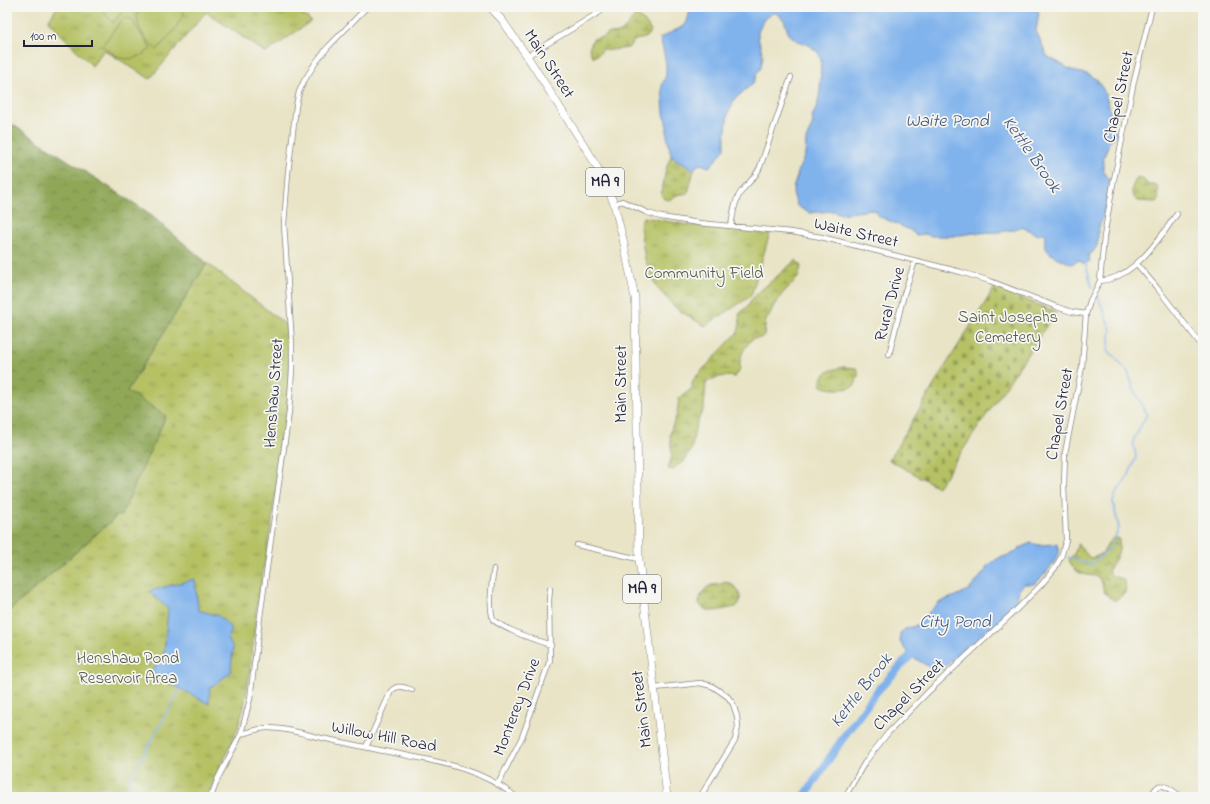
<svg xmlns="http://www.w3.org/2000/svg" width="1210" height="804" font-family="'Indie Flower',sans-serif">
<defs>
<pattern id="grass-tufts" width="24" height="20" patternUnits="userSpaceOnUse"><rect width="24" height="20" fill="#b5c163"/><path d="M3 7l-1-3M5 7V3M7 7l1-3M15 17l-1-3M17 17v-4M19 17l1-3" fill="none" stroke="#939c53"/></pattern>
<pattern id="forest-crowns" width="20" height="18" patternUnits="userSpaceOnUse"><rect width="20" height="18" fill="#90a759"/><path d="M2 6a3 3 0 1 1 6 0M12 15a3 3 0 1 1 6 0" fill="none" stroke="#75884b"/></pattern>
<pattern id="wetland-marsh" width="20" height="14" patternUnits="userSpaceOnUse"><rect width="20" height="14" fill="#b5c163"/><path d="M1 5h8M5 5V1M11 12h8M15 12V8" fill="none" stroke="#939c53"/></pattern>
<pattern id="cemetery-stones" width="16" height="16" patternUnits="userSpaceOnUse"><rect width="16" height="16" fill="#b5c163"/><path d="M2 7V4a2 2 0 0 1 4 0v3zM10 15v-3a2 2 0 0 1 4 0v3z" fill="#939c53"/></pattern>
</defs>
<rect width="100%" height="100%" fill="#f6f6f2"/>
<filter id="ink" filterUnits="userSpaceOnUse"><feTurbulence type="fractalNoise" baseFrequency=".025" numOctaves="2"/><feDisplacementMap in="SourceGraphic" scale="8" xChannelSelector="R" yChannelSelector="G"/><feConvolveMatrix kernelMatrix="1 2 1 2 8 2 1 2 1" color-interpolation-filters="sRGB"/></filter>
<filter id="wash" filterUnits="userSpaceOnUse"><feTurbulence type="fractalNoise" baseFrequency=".012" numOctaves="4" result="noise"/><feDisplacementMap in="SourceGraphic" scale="16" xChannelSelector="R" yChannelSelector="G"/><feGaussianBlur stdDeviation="0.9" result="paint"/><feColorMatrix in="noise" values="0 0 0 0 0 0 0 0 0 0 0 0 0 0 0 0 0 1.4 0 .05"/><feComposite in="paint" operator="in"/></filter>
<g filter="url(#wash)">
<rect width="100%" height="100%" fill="#e9e4c6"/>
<path fill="url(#grass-tufts)" stroke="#6c724f" d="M57 7H294L311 21 266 53 206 12 150 79 104 50 92 66 48 21Z
M643 217 688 225 770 233 751 296 705 326 677 309 657 288 645 259 640 227Z
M207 263 285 324 289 345V395L271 528 257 605 250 670 244 707 237 730 207 797H7V613L118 515 120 516 127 391Z"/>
<path fill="url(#forest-crowns)" stroke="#59644a" d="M7 121 146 211 207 263 127 391 166 416 121 516 118 515 7 613Z"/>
<path fill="url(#wetland-marsh)" stroke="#6c724f" d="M636 15 645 22 651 31 645 38 635 40C633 42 631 46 628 48 624 49 613 49 608 51L603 49C600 53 598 57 592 56L589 49 593 39 603 37 610 33C623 37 628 23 636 15Z
M671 156C676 159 678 161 683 163 687 164 690 168 694 170L688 193 677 195 669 200 664 199 661 195 666 169Z
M1137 177 1143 179 1148 185H1156L1159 190 1157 193 1159 199 1156 202 1137 201C1128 190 1132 188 1137 177Z
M796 260 800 264 801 267 798 278 782 294 773 307 770 315 766 320 764 335 761 338H753C748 344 743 349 741 357 738 365 743 370 735 377 724 375 715 377 706 383L704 408 696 424 691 452 687 455 684 462 679 464 673 470 668 469 672 455 670 434 672 427 677 414 679 399 692 388V384L693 380 738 332 740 324 739 314 749 305 751 300 761 290Z
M843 367 856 368C859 371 859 375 857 379 856 381 856 384 855 385 850 391 826 390 820 385 824 370 829 371 843 367Z
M1114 537 1119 539C1121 554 1115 559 1108 571L1112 576C1124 579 1127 579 1125 593L1115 601 1104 592 1102 583 1097 576C1083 575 1075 574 1069 560L1075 552 1078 544C1083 548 1085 553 1090 558 1108 555 1103 546 1114 537Z
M725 582C733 582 742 593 740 601 739 604 738 605 736 607 728 608 714 613 707 610 704 609 701 606 699 604 700 596 703 588 712 585 717 584 720 585 725 582Z"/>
<path fill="url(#cemetery-stones)" stroke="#6c724f" d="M995 287 1056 312 938 487 889 460 949 360Z"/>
<path fill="#b5c163" stroke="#6c724f" d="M101 7H126L113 23 103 11Z
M138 7H176L183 11 184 15 177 25 178 26 157 50C143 36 135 28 138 7Z
M123 18 131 19 151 49C130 64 122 61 102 46Z"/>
<path fill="#80b2ec" stroke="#516a94" d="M692 7H1036L1039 13 1036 31 1047 56 1068 68 1077 72 1087 74 1096 79 1103 89 1109 106 1112 121 1117 134 1109 143 1103 159V170L1109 179 1108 202 1104 210V215L1098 230V241L1097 246 1093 252 1088 255 1090 261 1083 264 1080 260 1071 264C1062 259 1046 256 1045 244 1044 241 1045 237 1046 234L1042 233 1038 235 1024 228 1020 227 1013 230 998 232 974 233 953 236H930L925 234 916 235 910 230 878 216 876 211 868 209 864 211 841 214 833 211 809 213 797 206 793 193 794 185 797 177 798 171 805 155 806 140 813 123 812 116 817 107 820 91 821 59 818 52 808 45 796 40 789 34 784 20 776 13H772L764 19 758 32V38L763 55 761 68 757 73 754 82 734 100 728 114 725 137V148L716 160 709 167 701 164 696 166 694 170 690 168 684 163 678 161 671 156 667 135V127L664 113 662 87V84C671 72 663 51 660 38L684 26C689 21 688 13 692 7Z
M1031 543 1039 545 1057 544 1059 553C1053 565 1045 576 1034 584H1025L1021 586 1019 590 1016 604 1003 619 989 630 984 632 974 642 968 645 942 669H933L910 656 900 642V633L905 629 915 626 938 603 947 599 956 596 970 589 986 570V567L997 559 1014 553 1019 548Z
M195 579 198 610 219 616 232 629 228 639 233 647 231 672 210 688 209 704 151 673 164 653 168 609 149 591Z"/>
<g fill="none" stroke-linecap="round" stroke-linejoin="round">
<path stroke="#80b2ec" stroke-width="1.5" d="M1085 261 1092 287
M1068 557 1091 565 1111 547 1119 528 1113 502 1117 491 1128 477 1136 457 1133 441 1147 414 1134 390 1128 372 1108 350 1111 330 1098 296
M120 797 180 689"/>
<path stroke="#80b2ec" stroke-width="8" d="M804 797 845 735 878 690 910 656"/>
</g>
</g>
<g filter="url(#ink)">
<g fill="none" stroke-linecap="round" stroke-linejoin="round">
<g stroke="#868380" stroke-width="6">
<path id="minor" d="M527 56 608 7
M614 204 622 201 648 213 661 217 699 223 791 232 821 237 961 272 990 281 1057 307 1072 312 1086 314
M731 226C733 215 734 201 741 192 747 183 755 179 760 167L791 77
M1136 263 1158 289 1203 347
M1100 281C1126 279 1146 256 1161 236 1167 229 1171 221 1177 214
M889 355 904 294 915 261
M577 545 639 559
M494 569C491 583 489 606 493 620 510 632 531 639 551 645
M655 688 700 683 712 686 721 692 728 697 733 704 737 716 738 727 735 740 700 797
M241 734C250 732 259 728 268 728 289 728 310 736 331 740 352 744 373 749 394 753 436 761 481 768 516 797
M366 747 391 691C398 684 403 687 412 690
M498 784 522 737 550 660 549 600 550 589
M211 797 218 778 241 734 250 699 260 617 289 412 292 370V344L284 224 288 173 296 106 299 92 304 81 316 62 328 47 367 7
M845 797 865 762 888 733 928 692 1017 609 1041 585 1055 568 1061 557 1066 540 1064 485 1065 453 1082 367 1086 314 1090 301 1100 281 1104 237 1113 184 1134 81 1152 7
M1150 797C1152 794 1155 788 1159 786 1164 783 1177 794 1182 797"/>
</g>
<g stroke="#868380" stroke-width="8">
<path id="highway" d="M490 7 502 20 527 56 589 153 604 180 614 204 623 239 635 298 639 559 667 797"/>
</g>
<use href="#minor" stroke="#fff" stroke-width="4.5"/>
<use href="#highway" stroke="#fff" stroke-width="7"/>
</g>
</g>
<g text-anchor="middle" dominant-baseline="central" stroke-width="3.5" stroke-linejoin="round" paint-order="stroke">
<g fill="#f6f6f2" stroke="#626272" stroke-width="1">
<rect x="586" y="168" width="38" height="28" rx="3"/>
<rect x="623" y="575" width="38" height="28" rx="3"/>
</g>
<g font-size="16" font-weight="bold" fill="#22223b">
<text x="605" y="182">MA 9</text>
<text x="642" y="589">MA 9</text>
</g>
<g font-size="17" fill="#22223b" stroke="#f6f6f2">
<text transform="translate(549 64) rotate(57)">Main Street</text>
<text transform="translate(1119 97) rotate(-78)">Chapel Street</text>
<text transform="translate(856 233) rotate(13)">Waite Street</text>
<text transform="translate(890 304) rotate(-75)">Rural Drive</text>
<text transform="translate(621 384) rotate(-90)">Main Street</text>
<text transform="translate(274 393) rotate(-86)">Henshaw Street</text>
<text transform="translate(1060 414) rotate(-80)">Chapel Street</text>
<text transform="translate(909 695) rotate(-45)">Chapel Street</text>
<text transform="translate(517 707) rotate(-69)">Monterey Drive</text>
<text transform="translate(642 709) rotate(-97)">Main Street</text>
<text transform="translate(384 737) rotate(11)">Willow Hill Road</text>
</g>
<g font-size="17" fill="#555a49" stroke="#f6f6f2">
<text x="704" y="273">Community Field</text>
<text x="1008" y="317">Saint Josephs<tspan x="1008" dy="20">Cemetery</tspan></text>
<text x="128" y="658">Henshaw Pond<tspan x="128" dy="20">Reservoir Area</tspan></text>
</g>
<g font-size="18" font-style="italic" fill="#435479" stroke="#f6f6f2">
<text x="947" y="122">Waite Pond</text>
<text transform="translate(1031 155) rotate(55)">Kettle Brook</text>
<text x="955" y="623">City Pond</text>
<text transform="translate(862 691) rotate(-52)">Kettle Brook</text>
</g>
</g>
<rect width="1210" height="804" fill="none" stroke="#f6f6f2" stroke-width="24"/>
<path d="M24 40v6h68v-6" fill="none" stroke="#22223b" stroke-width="2"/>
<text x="30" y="40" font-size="12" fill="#22223b" stroke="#f6f6f2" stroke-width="3" paint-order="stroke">100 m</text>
</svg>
